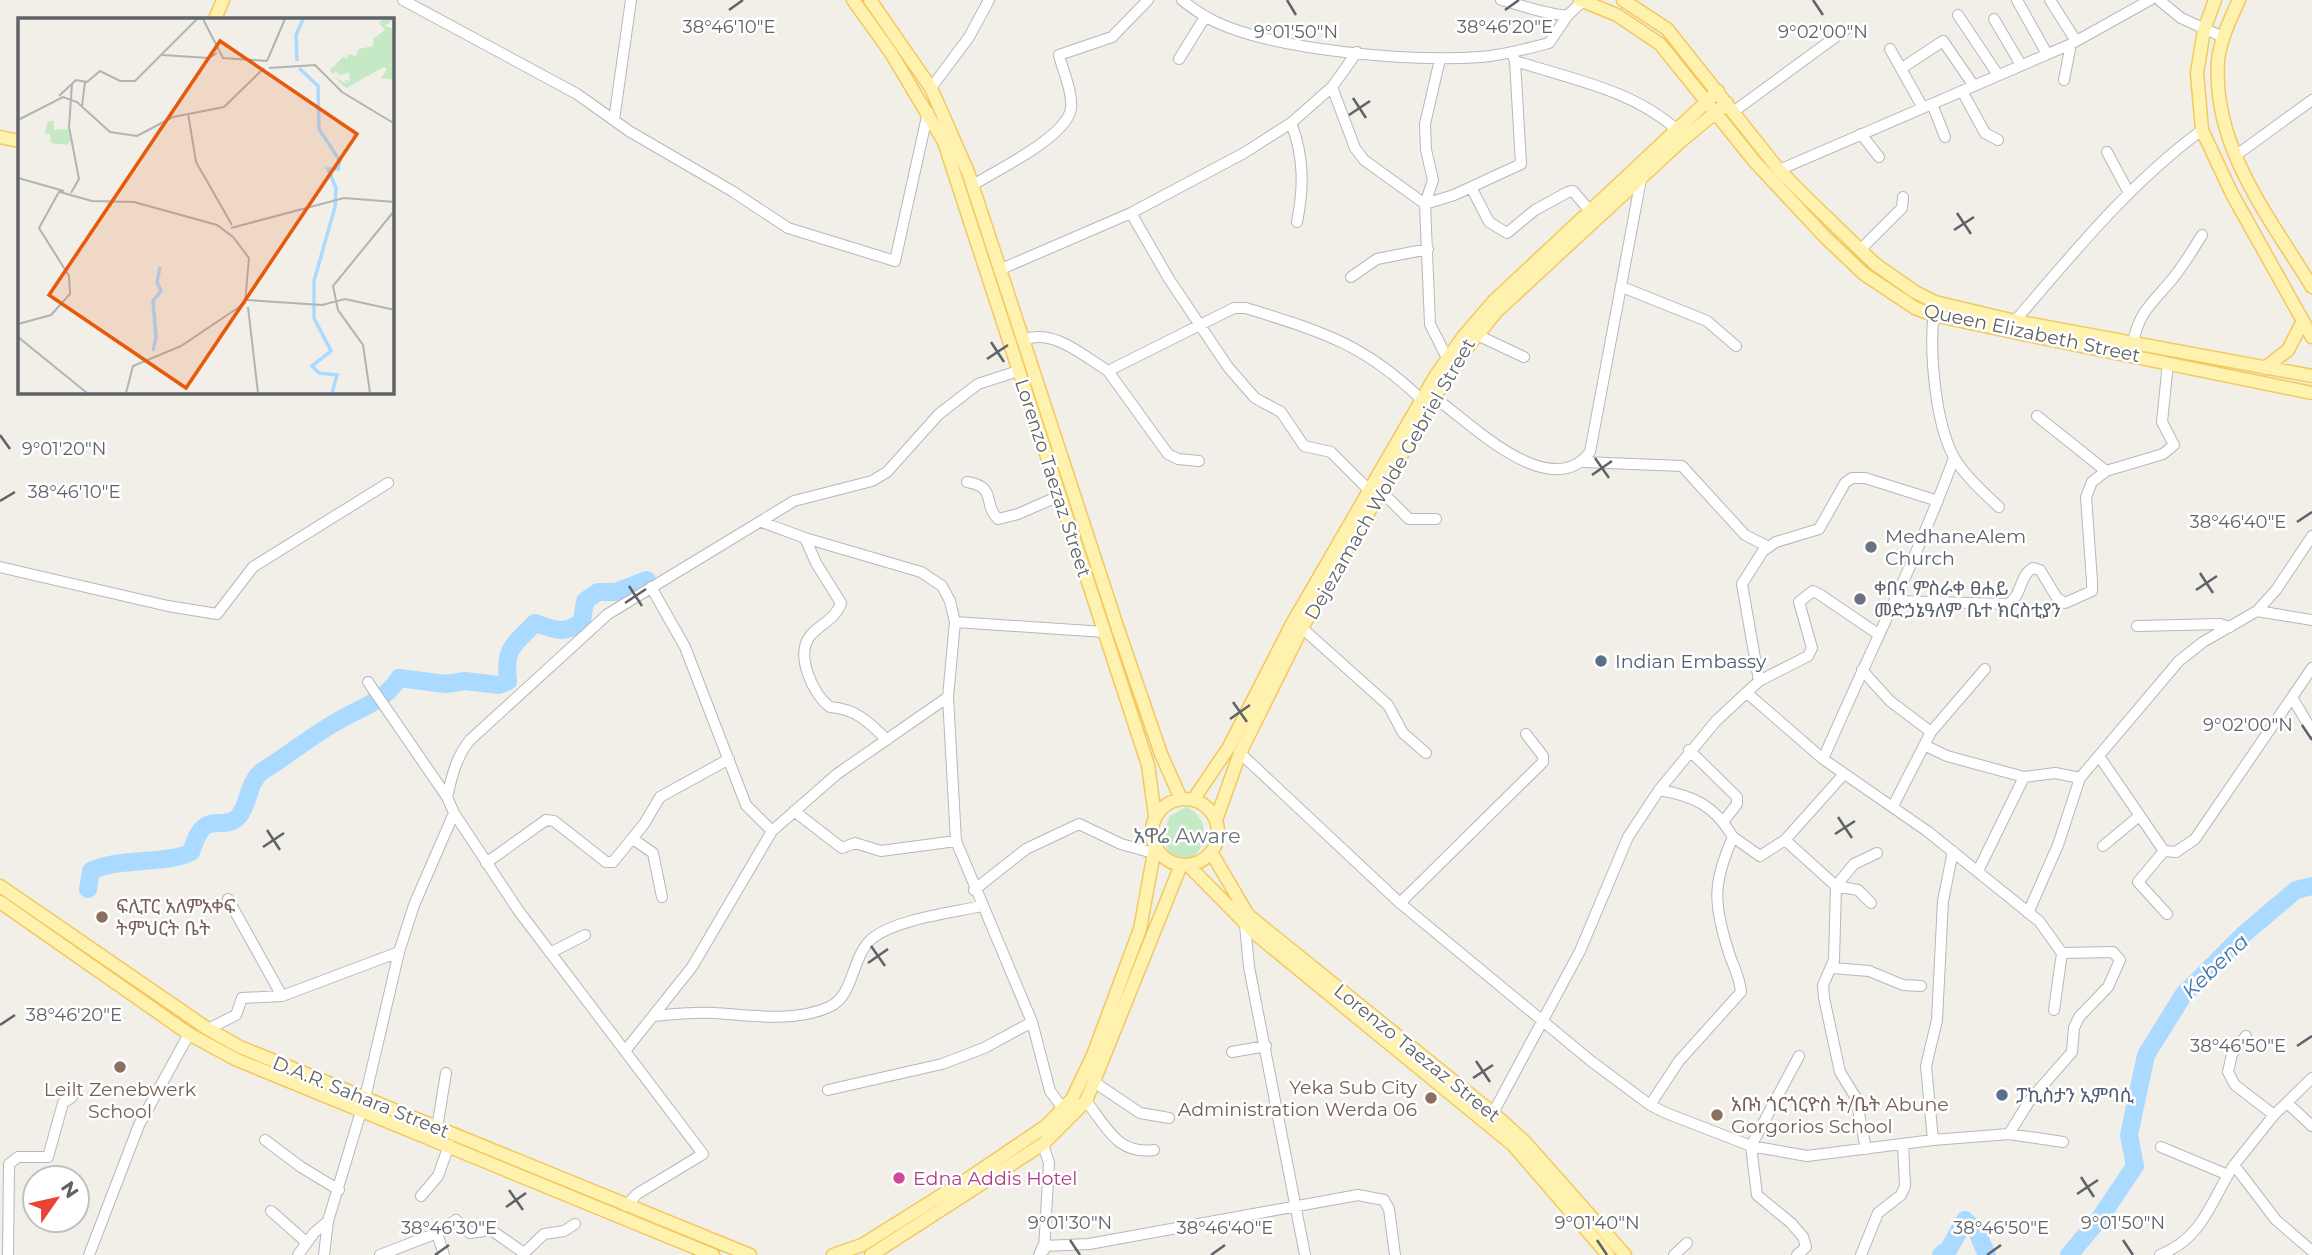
<svg xmlns="http://www.w3.org/2000/svg" width="2312" height="1255" font-family="Montserrat,'Noto Sans Ethiopic',sans-serif">
<rect width="100%" height="100%" fill="#f1efe8"/>
<path fill="#c5e8c5" d="M1186 807C1212 817 1208 852 1185 863 1162 858 1162 835 1170 816Z"/>
<g fill="none" stroke-linecap="round" stroke-linejoin="round">
<path stroke="#aadaff" stroke-width="18" d="M88 889 91 871C118 857 168 865 191 852 194 844 197 833 204 827 213 819 229 828 239 816 250 802 247 785 261 772 287 756 311 736 338 721 361 707 384 702 399 678L446 684 465 681 499 685 508 681C504 647 514 645 535 623 555 630 565 635 582 621L585 601 598 592H616L647 580
M1941 1255 1949 1249 1965 1220 1977 1232 1987 1255
M2069 1255 2100 1218 2135 1166 2129 1135 2146 1055 2184 994 2244 934 2296 890 2312 886"/>
<g stroke="#b5b8bc" stroke-width="12">
<path id="minor" d="M403 0 577 94 629 131 732 191 788 228 895 261 928 112
M1182 0C1193 9 1205 17 1218 23 1280 51 1413 62 1481 57 1504 55 1526 49 1549 43L1568 15 1584 0
M1501 0C1517 4 1556 17 1568 15
M2017 0 2047 54
M2050 0 2076 41
M2159 0 2181 18 2223 37
M1958 15 1998 75
M1994 19 2021 65
M1890 49 1923 108
M1179 59 1205 17
M1440 59 1425 124 1426 150 1433 180 1425 204 1430 324 1447 358
M1515 61C1571 79 1633 90 1677 130
M1902 68 1943 41 1974 86
M2064 80 2071 44
M1332 87 1355 148 1364 160 1425 204 1454 195 1521 164 1515 61 1512 53
M931 88 969 37 989 0
M1962 91 1985 133 1998 140
M1932 104 1945 137
M1733 112 1845 30
M614 120 631 0
M1291 123C1304 156 1304 187 1297 222
M1861 134 1879 157
M2107 152 2129 193
M2235 156 2312 100
M1779 170 2071 44 2150 0
M973 185C997 170 1066 137 1071 109 1073 93 1063 71 1059 55L1112 37 1148 0
M1471 187 1489 222 1507 233 1535 210 1568 192 1573 191 1590 211
M1131 213 1169 279 1228 367 1255 398 1281 412 1304 446 1331 452 1369 490
M1860 250 1902 208 1903 197
M999 270 1131 213 1244 153 1291 123 1332 87 1357 52
M1351 277 1377 259 1428 249
M1622 287 1707 321 1736 346
M1934 311C1929 350 1935 425 1955 459 1966 477 1984 493 1999 507
M2015 321C2073 253 2130 183 2202 130
M1475 334 1524 357
M1022 340C1054 328 1082 355 1108 371L1234 308H1246C1322 332 1363 343 1422 400
M2133 343C2139 308 2158 299 2177 273 2186 261 2194 248 2202 235
M1108 371 1168 454 1178 459 1199 461
M1434 397C1468 421 1550 505 1590 452L1641 179
M2037 416 2106 471 2163 454 2174 445 2162 422 2168 363
M1583 462 1682 466 1745 535 1769 547
M967 482C998 487 982 504 998 519L1018 514 1059 496
M1381 491 1409 519H1436
M762 522 805 538 921 572 942 586 950 601 955 622 948 697 956 841 1032 1022 1050 1091 1064 1110
M805 538 816 563 841 603C835 620 821 623 810 636 795 655 813 695 830 707 856 709 869 722 887 740
M0 567 168 606 217 614 253 567 388 483
M651 587 685 647 746 805 772 831
M1897 601 2008 604C2022 596 2019 576 2033 568L2040 570 2057 598 2065 603 2092 591V581L2086 497 2092 482 2106 471
M2257 611 2312 620
M955 622 1104 632
M2137 626 2220 624 2230 627
M1302 628 1388 705 1403 733 1426 753
M1862 670 1890 701 1931 732
M1759 681 1742 584 1763 551 1776 542 1819 529 1845 483 1852 478H1865L1938 501
M368 682 447 797 454 813 518 910 703 1154 637 1194 626 1206
M1747 693 1823 759 1927 831 2039 921 2062 953 2054 1010
M2293 699 2312 731
M1924 745 1947 756 2024 777
M1689 750 1737 797V804L1723 822
M1240 753 1400 903 1591 1061 1650 1105 1666 1113 1751 1146 1807 1156 1933 1140 2009 1134 2063 1142
M2099 756 2164 851 2176 852 2195 839 2312 668
M1823 759C1867 658 1916 561 1954 458
M447 797C452 776 456 757 470 740L608 614 794 501 872 481 887 472 939 414 978 384 1018 371
M1893 806 1931 732 1985 669
M794 811 842 848 855 843 881 851 956 841
M1733 837 1760 856 1785 840 1844 774
M633 839 653 853 662 897
M1785 840 1836 886 1834 960 1823 985 1824 998 1840 1072 1856 1098 1866 1149
M2103 846 2138 817
M2164 851 2138 882 2167 914
M486 863 546 820 554 821 606 862H613L644 824 660 797 729 759
M1978 871 2024 777 2055 773 2080 778
M974 890 1026 849 1079 824 1121 844 1153 853
M228 899 282 996
M1400 903 1543 762V756L1526 734
M1871 903 1858 890 1836 886 1854 864 1877 853
M2028 913 2058 845 2080 778 2179 661 2203 642 2257 611 2276 590 2312 536
M1245 925 1249 967 1305 1255
M550 953 585 935
M1832 968 1869 971 1903 985 1921 986
M654 1016C674 1014 694 1012 713 1013 750 1015 793 1023 829 1007 855 996 851 954 874 937 899 919 950 913 981 906
M208 1029 236 1015 242 998 282 996 399 952
M2246 1036 2232 1054 2228 1072 2235 1085 2274 1115
M625 1051 692 967 772 831 837 774 948 697
M1232 1052 1266 1046
M2312 1078 2274 1115 2234 1165 2276 1220 2312 1251
M1094 1082 1140 1113 1169 1118
M828 1090 942 1064 984 1048 1032 1022
M1086 1101C1107 1127 1117 1155 1154 1150
M2287 1103 2312 1126
M1650 1105 1679 1061 1741 992C1740 977 1732 964 1728 950 1713 902 1713 882 1733 837 1714 805 1694 796 1659 790
M1493 1113 1580 951 1628 837 1659 790 1716 721 1759 681 1808 656 1812 648 1799 602 1813 591 1819 594 1878 634
M437 1128 446 1073
M2009 1134 2030 1100 2072 1052 2074 1028 2079 1017 2108 987 2120 960 2113 952 2062 953
M265 1140 301 1167 339 1190
M1933 1140 1926 1066 1937 1020 1943 901 1953 851
M1043 1144 1049 1163 1044 1250
M2161 1147 2228 1175
M421 1196 438 1176 449 1145
M271 1211 306 1242
M437 1233 444 1255
M8 1255 9 1164 18 1157H48L63 1103 72 1097
M89 1255 139 1125 189 1034
M298 1255 314 1233 328 1221
M324 1255 328 1221 365 1098 399 952 414 905 454 813
M380 1255 437 1233 456 1220 470 1233 491 1230 524 1253 544 1234 564 1231 575 1224
M1039 1255 1043 1246 1089 1244 1358 1195 1384 1200 1389 1209 1395 1255
M1674 1255 1687 1243
M1797 1255 1806 1247 1803 1237 1791 1223 1757 1195 1751 1146 1799 1056
M1861 1255 1878 1213 1901 1195 1905 1186 1903 1145
M2160 1255C2204 1237 2210 1202 2234 1165"/>
</g>
<g stroke="#f2c960" stroke-width="15">
<path id="major" d="M853 0 891 53 944 142 1148 765 1155 816
M870 0 931 88 968 172 1118 629 1161 754 1181 799
M1580 0 1617 15 1660 44 1755 162 1825 237 1864 274 1915 308 1933 315 2013 332 2312 393
M1623 0 1667 29 1779 170 1811 202 1875 264 1915 292 1935 302 2015 321 2312 376
M2215 0 2204 30 2197 73 2202 130 2232 194 2312 337
M2239 0C2230 20 2220 40 2218 61 2212 147 2270 218 2312 287
M215 19 223 0
M0 137 19 141
M2265 368 2288 350 2303 321
M1152 832a33 33 0 1 1 66 0a33 33 0 1 1-66 0Z
M1193 800 1229 747 1292 624 1436 375 1463 337 1494 301 1718 91
M1216 820 1240 753 1302 628 1454 364 1497 311 1681 141 1727 103
M1211 852 1248 915 1493 1113 1525 1142 1625 1255
M1188 865 1258 936 1513 1145 1608 1255
M0 886 208 1029 240 1047 750 1255
M0 902 189 1034 235 1059 713 1255
M833 1255 862 1245 972 1176 1046 1126 1072 1099 1093 1055 1140 929 1155 847
M871 1255 1043 1144 1086 1101 1181 865"/>
</g>
<use href="#minor" stroke="#fff" stroke-width="10"/>
<use href="#major" stroke="#fff2af" stroke-width="12"/>
</g>
<path fill="none" stroke="#5f6368" stroke-width="2.5" d="M1287 0 1296 15M1813 0 1823 15M729 10 743 0M1505 10 1519 0M1353 98 1366 118M1349 115 1370 101M1957 213 1971 234M1954 230 1974 217M991 342 1004 362M987 359 1008 345M0 435 10 449M1595 458 1609 478M1592 475 1612 461M0 501 15 492M2297 522 2312 512M2200 573 2213 593M629 586 642 606M2196 590 2217 576M625 603 646 589M1233 702 1247 722M1230 719 1250 705M2302 725 2312 740M1838 817 1852 838M267 830 280 850M1835 834 1855 821M263 847 284 833M871 946 885 966M868 963 888 949M0 1025 15 1015M2297 1046 2312 1036M1476 1061 1490 1082M1473 1078 1493 1065M2081 1177 2094 1197M509 1190 523 1210M2077 1194 2098 1180M506 1207 526 1193M1070 1240 1080 1255M1597 1240 1607 1255M2123 1240 2133 1255M435 1255 449 1245M1211 1255 1225 1245M1987 1255 2001 1245"/>
<g fill="#6b7280" stroke="#fff" stroke-width="2.5">
<circle cx="1871" cy="547" r="7"/>
<circle cx="1860" cy="599" r="7"/>
</g>
<g fill="#5c6f8a" stroke="#fff" stroke-width="2.5">
<circle cx="1601" cy="661" r="7"/>
<circle cx="2002" cy="1095" r="7"/>
</g>
<g fill="#8d6e63" stroke="#fff" stroke-width="2.5">
<circle cx="102" cy="917" r="7"/>
<circle cx="120" cy="1067" r="7"/>
<circle cx="1431" cy="1098" r="7"/>
<circle cx="1717" cy="1115" r="7"/>
</g>
<circle fill="#d1479c" stroke="#fff" stroke-width="2.5" cx="899" cy="1178" r="7"/>
<g text-anchor="middle" dominant-baseline="central" stroke-width="5" stroke-linejoin="round" paint-order="stroke">
<g font-size="19" fill="#5f6368" stroke="#fff">
<text transform="translate(2032 333) rotate(12)">Queen Elizabeth Street</text>
<text transform="translate(1053 478) rotate(72)">Lorenzo Taezaz Street</text>
<text transform="translate(1390 479) rotate(-60)">Dejezamach Wolde Gebriel Street</text>
<text transform="translate(1417 1053) rotate(39)">Lorenzo Taezaz Street</text>
<text transform="translate(361 1097) rotate(22)">D.A.R. Sahara Street</text>
</g>
<g font-size="19" fill="#5b616d" stroke="#fff" text-anchor="start">
<text x="1885" y="536">MedhaneAlem<tspan x="1885" dy="22">Church</tspan></text>
<text x="1874" y="588">ቀበና ምስራቀ ፀሐይ<tspan x="1874" dy="22">መድኃኔዓለም ቤተ ክርስቲያን</tspan></text>
</g>
<g font-size="19" fill="#4e5e75" stroke="#fff" text-anchor="start">
<text x="1615" y="661">Indian Embassy</text>
<text x="2016" y="1095">ፓኪስታን ኢምባሲ</text>
</g>
<g font-size="19" fill="#785e54" stroke="#fff" text-anchor="start">
<text x="116" y="906">ፍሊፐር አለምአቀፍ<tspan x="116" dy="22">ትምህርት ቤት</tspan></text>
<text x="1417" y="1087" text-anchor="end">Yeka Sub City<tspan x="1417" dy="22">Administration Werda 06</tspan></text>
<text x="120" y="1089" text-anchor="middle">Leilt Zenebwerk<tspan x="120" dy="22">School</tspan></text>
<text x="1731" y="1104">አቡነ ጎርጎርዮስ ት/ቤት Abune<tspan x="1731" dy="22">Gorgorios School</tspan></text>
</g>
<g font-size="19" fill="#b23c85" stroke="#fff" text-anchor="start">
<text x="913" y="1178">Edna Addis Hotel</text>
</g>
<g font-size="21" fill="#70757a" stroke="#fff">
<text x="1187" y="835">አዋሬ Aware</text>
</g>
<g font-size="21" font-style="italic" fill="#4174aa" stroke="#fff">
<text transform="translate(2215 966) rotate(-44)">Kebena</text>
</g>
</g>
<g transform="translate(18 18)">
<rect width="376" height="376" fill="#f1efe8"/>
<path d="M365 1H375L367 8 376 11V62L363 60 369 51 366 49 328 70 316 59 329 66 326 62 332 63 331 55 321 57 318 52 315 57 312 52 326 38 328 42 330 36 338 38 341 31 355 28 356 20 367 12 361 5ZM30 103H36V112L50 111 53 123 49 127 33 125 32 116H27Z" fill="#c5e8c5"/>
<path fill="none" stroke="#aadaff" stroke-width="3.5" d="M279 43 278 17 285 1M281 50 300 68 301 111 322 143 320 151H310L318 170 317 189 296 263V300L313 333 294 348 301 355 319 357 314 375M135 333 138 319 135 283 143 273 139 264 142 249"/>
<path fill="none" stroke="#b3b3b1" stroke-width="2" d="M185 1 205 40 249 43M144 37 191 40 199 35M249 43 267 1M251 50 297 47 324 74 377 106M41 78 58 62 69 64 82 53 102 63H117L179 1M64 88 67 64M170 95 178 144 214 207M0 102 45 79 59 84 92 114 119 118 155 99 206 89 246 50M0 160 46 173M42 174 74 183 116 184 199 207 215 219 231 240 227 285 163 328 115 348 108 375M53 175 61 161 51 109 54 66M213 210 326 180 377 184M229 282 304 287 327 281 377 292M230 289 240 375M0 306 33 297 52 276 51 258 21 210 42 172M0 319 69 375M352 375 345 327 320 292 315 268 377 192"/>
<path fill="#e8590c" fill-opacity="0.15" stroke="#e8590c" stroke-width="3.5" d="M202 23 339 116 168 370 31 277Z"/>
<rect width="376" height="376" fill="none" stroke="#5f6368" stroke-width="3.5"/>
</g>
<g font-size="18" text-anchor="middle" fill="#5f6368" stroke="#fff" stroke-width="5" stroke-linejoin="round" paint-order="stroke">
<text x="729" y="33">38°46'10"E</text>
<text x="1505" y="33">38°46'20"E</text>
<text x="1823" y="38">9°02'00"N</text>
<text x="1296" y="38">9°01'50"N</text>
<text x="64" y="455">9°01'20"N</text>
<text x="74" y="498">38°46'10"E</text>
<text x="2238" y="528">38°46'40"E</text>
<text x="2248" y="731">9°02'00"N</text>
<text x="74" y="1021">38°46'20"E</text>
<text x="2238" y="1052">38°46'50"E</text>
<text x="1070" y="1229">9°01'30"N</text>
<text x="1597" y="1229">9°01'40"N</text>
<text x="2123" y="1229">9°01'50"N</text>
<text x="449" y="1234">38°46'30"E</text>
<text x="1225" y="1234">38°46'40"E</text>
<text x="2001" y="1234">38°46'50"E</text>
</g>
<g transform="translate(56 1199) rotate(56)"><circle r="33" fill="#ffffff" stroke="#bfc1c3" stroke-width="2"/>
<path d="M0-5L12 26L0 18L-12 26Z" fill="#ea4335"/>
<text y="-10" font-size="19" font-weight="bold" text-anchor="middle" fill="#5f6368">N</text>
</g>
</svg>
